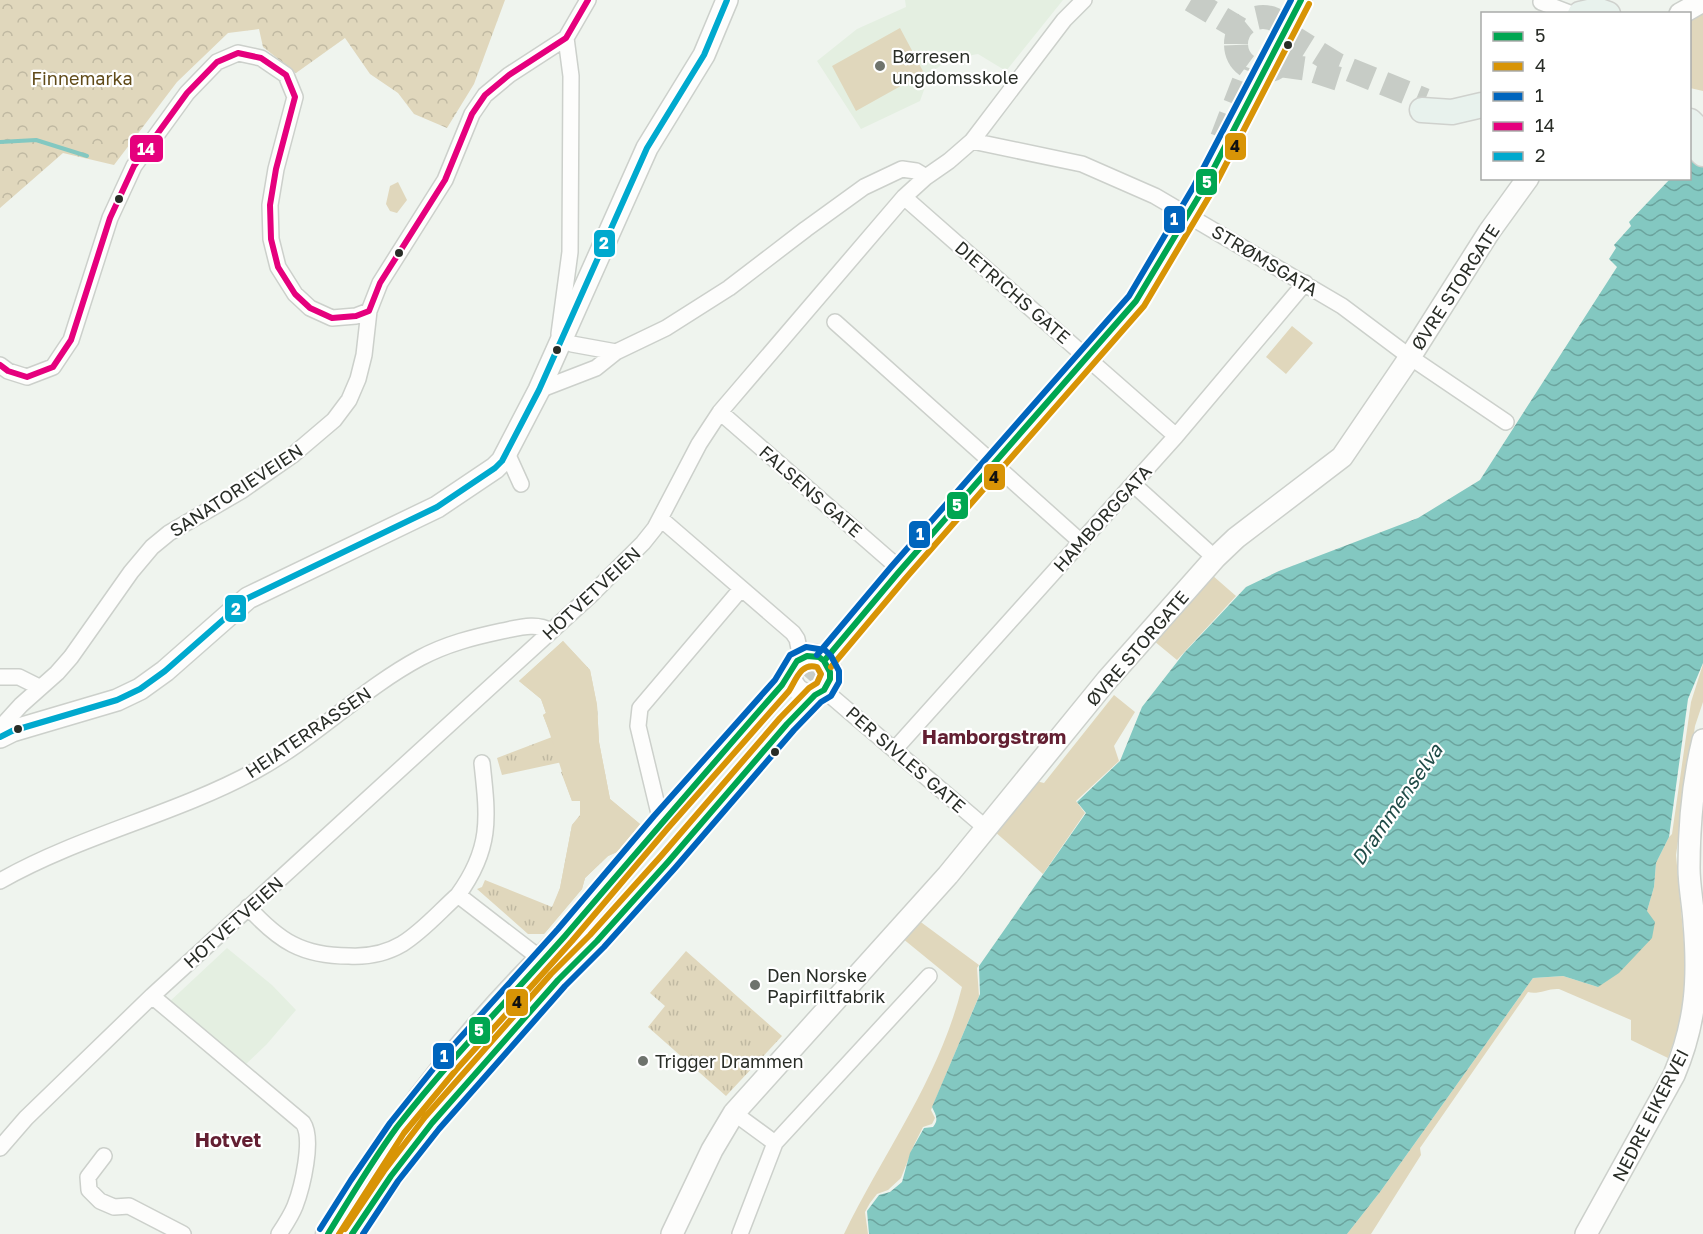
<svg xmlns="http://www.w3.org/2000/svg" width="1703" height="1234" font-family="'Golos Text',sans-serif">
<defs>
<pattern id="grass-tufts" width="24" height="20" patternUnits="userSpaceOnUse" patternTransform="scale(1.5)"><rect width="24" height="20" fill="#e0d7bc"/><path d="M3 7l-1-3M5 7V3M7 7l1-3M15 17l-1-3M17 17v-4M19 17l1-3" fill="none" stroke="#c0b9a2"/></pattern>
<pattern id="forest-crowns" width="20" height="18" patternUnits="userSpaceOnUse" patternTransform="scale(1.5)"><rect width="20" height="18" fill="#e0d7bc"/><path d="M2 6a3 3 0 1 1 6 0M12 15a3 3 0 1 1 6 0" fill="none" stroke="#c0b9a2"/></pattern>
<pattern id="water-waves" width="16" height="10" patternUnits="userSpaceOnUse" patternTransform="scale(1.5)"><rect width="16" height="10" fill="#83c8c1"/><path d="M0 5q4-4 8 0t8 0" fill="none" stroke="#6ba39d"/></pattern>
</defs>
<rect width="100%" height="100%" fill="#eff4ee"/>
<path fill="#e4efe1" d="M905 0H1063L1006 71 978 54 950 59 930 73 920 101 861 129 817 61 857 29 906 7Z
M227 948 272 985 296 1010 267 1044 244 1066 167 1004Z"/>
<path fill="url(#grass-tufts)" d="M563 641 590 670 597 705 599 742 610 799 640 824 617 852 608 856 585 878 582 889 544 934H528L477 889 482 887 485 880 552 907 560 888 572 825 580 815V801H572L561 772 567 770V761L502 775 497 758 552 737 543 715 546 713 541 699 519 681Z
M686 951 782 1036 726 1096 648 1027 665 1006 650 993Z"/>
<path fill="url(#forest-crowns)" d="M0 0H505L474 84 447 128 414 114 398 93 370 74 345 38 296 73 263 47 259 29 228 33 177 82 114 165 63 153 0 208Z"/>
<path fill="#e0d7bc" d="M1703 11V91L1690 88V18Z
M900 28 924 73 856 111 832 66Z
M398 182 407 200 397 213 390 211 386 204 390 186Z
M1292 326 1313 343 1286 374 1266 357Z
M1212 575 1236 596 1177 660 1154 641Z
M563 641 590 670 597 705 599 742 610 799 640 824 617 852 608 856 585 878 582 889 544 934 560 888 572 825 580 816V801H572C561 772 554 743 543 715L546 713 541 699 519 681Z
M1703 664V702L1695 726 1676 855 1687 974 1683 1016 1668 1058 1631 1040V1020L1559 989C1548 988 1538 995 1528 992L1420 1148 1421 1155 1371 1234H1347L1380 1192 1533 978 1563 976 1598 987 1647 911 1654 887 1656 863 1669 837 1672 834 1691 702Z
M1114 695 1135 712 1114 746 1119 761 1076 801 1085 813 1043 874 994 831 1036 781 1044 783Z
M918 920 979 965 977 968 979 996 931 1110 935 1118 932 1124 923 1127 914 1145 901 1178 888 1190 877 1194 870 1203 865 1212 868 1234H844C885 1150 939 1079 962 987L902 938Z"/>
<path fill="url(#water-waves)" d="M1703 146V663L1688 699 1669 837 1656 863 1654 887 1647 911 1655 922 1652 938 1619 973 1598 987 1563 976 1533 978 1380 1192 1347 1234H869L867 1211 879 1195 890 1192 902 1182 910 1153 924 1128 933 1127C939 1120 936 1115 932 1107L980 994 979 966 1086 813 1077 802 1120 761 1142 707 1184 653 1246 587 1279 571 1418 518 1480 480 1617 267 1609 259 1616 248 1614 245 1631 226 1629 222 1670 179 1690 178V160Z"/>
<g fill="none" stroke-linecap="round" stroke-linejoin="round">
<path stroke="#83c8c1" stroke-width="4" d="M0 142 36 140 87 156"/>
<path stroke="#c7ccc6" stroke-width="24" stroke-dasharray="24 12" stroke-linecap="butt" d="M1191 0 1240 29
M1236 44a27 27 0 1 1 54 0a27 27 0 1 1-54 0Z
M1288 34 1336 64 1425 100
M1280 65 1308 69 1342 80
M1222 138 1249 68
M783 705 837 645"/>
<g stroke="#ccd0cb" stroke-width="18">
<path id="street" d="M1541 2 1572 14
M566 38 571 76 570 252 559 334 562 340 572 344 616 352
M972 141 1082 164 1155 196 1342 306 1410 357 1506 422
M904 197 1176 436
M835 322 1081 542
M0 365 8 371 27 377 53 367 71 340 110 218 134 166 187 93 217 62 238 53 261 58 286 75 295 97 276 169 270 205 271 239 278 267 295 294 310 308 332 318 356 316 369 311
M539 390 596 368 616 352 666 328 729 288 806 229 864 187 902 169 916 171 926 177
M720 412 901 570
M507 453 521 484
M1133 484 1215 558
M661 519 793 633 797 639 801 658
M0 677H19L39 687
M824 690 987 829
M0 728 21 705 57 673 71 657 131 572 152 547 169 533 241 491 294 454 334 420 349 400 358 379 364 355 369 311 380 283 445 180 472 114 485 95 509 75 566 38 588 0
M895 749 1176 436 1305 283
M661 822 638 726 640 708 741 589
M0 881C81 835 174 815 255 771 314 739 362 689 420 658 446 644 474 637 502 631 518 628 536 622 551 631
M458 895C492 848 488 818 482 763
M248 907C279 941 302 956 349 956 368 957 385 954 402 944 423 931 440 911 458 895L541 959
M152 996 303 1123C314 1139 302 1188 295 1206 291 1216 285 1225 279 1234
M734 1113 775 1143 929 976
M0 1148 26 1118 152 996 593 593 643 543 655 528 699 444 720 412 904 197 926 177 949 161 972 141 1064 20 1084 0
M104 1156 88 1177 89 1190 100 1201 114 1207 129 1206 183 1234
M740 1234 775 1143"/>
</g>
<g stroke="#ccd0cb" stroke-width="24">
<path id="secondary" d="M1680 14 1703 1
M791 675a20 20 0 1 1 40 0a20 20 0 1 1-40 0Z
M824 661 898 573 1136 301C1200 206 1247 101 1301 0
M0 737 12 731 117 700 140 689 165 671 248 598 437 507 495 468 502 461 539 390 647 148 704 55 727 0
M586 910 782 685 791 672
M603 935 668 862 787 724 815 695
M672 1234 712 1150 734 1113 948 875 1107 680 1215 558 1236 538 1342 457 1410 357 1489 232 1528 178
M1586 1234 1674 1075C1696 1023 1699 979 1694 922 1693 904 1689 886 1689 868 1689 826 1693 781 1703 740"/>
</g>
<g stroke="#cfd1cd" stroke-width="27">
<path id="primary" d="M1580 14 1597 10 1608 14
M1422 110 1452 112 1482 105
M1690 121 1703 134
M1690 141 1703 154
M328 1234C403 1111 495 996 603 901
M352 1234 391 1176 432 1123 558 980 639 870 783 705"/>
</g>
<use href="#street" stroke="#fdfdfc" stroke-width="15"/>
<use href="#secondary" stroke="#fdfdfc" stroke-width="21"/>
<use href="#primary" stroke="#e8f2ed" stroke-width="24"/>
<g stroke="#fff" stroke-width="10">
<path id="bus-1" d="M824 661 898 573 1136 301 1202 191 1301 0
M328 1234C350 1198 372 1161 397 1127 449 1060 509 999 565 936 637 852 709 768 782 685L797 661 807 656 819 657 824 661 830 672V679L824 690 815 695 787 724 668 862 597 941 558 980 432 1123 391 1176 352 1234"/>
</g>
<g stroke="#fff" stroke-width="10">
<path id="bus-2" d="M831 667 905 579 1144 306 1210 195 1309 4
M339 1234 404 1133 456 1070 572 941 668 828 789 691C796 680 801 662 817 667L821 674 817 683 809 688 780 718 661 856 590 935 551 974 425 1117 384 1171 345 1229"/>
</g>
<g stroke="#fff" stroke-width="10">
<path id="bus-3" d="M817 655 891 567 1129 296 1194 186 1291 0
M320 1229 351 1180 390 1123 442 1058 558 929 654 816 775 680 790 655 806 647 825 650 831 656 839 671V682L831 696 821 702 794 730 675 868 604 947 565 986 439 1129 398 1181 363 1234"/>
</g>
<g stroke="#fff" stroke-width="10">
<path id="bus-4" d="M0 365 8 371 27 377 53 367 71 340 110 218 134 166 187 93 217 62 238 53 261 58 286 75 295 97 276 169 270 205 271 239 278 267 295 294 310 308 332 318 356 316 369 311 380 283 445 180 472 114 485 95 509 75 566 38 588 0"/>
</g>
<g stroke="#fff" stroke-width="10">
<path id="bus-5" d="M0 737 12 731 117 700 140 689 165 671 248 598 437 507 495 468 502 461 539 390 647 148 704 55 727 0"/>
</g>
<use href="#bus-1" stroke="#00a651" stroke-width="6"/>
<use href="#bus-2" stroke="#d89406" stroke-width="6"/>
<use href="#bus-3" stroke="#0065bd" stroke-width="6"/>
<use href="#bus-4" stroke="#e5007d" stroke-width="6"/>
<use href="#bus-5" stroke="#00a9ce" stroke-width="6"/>
</g>
<g fill="#292d27" stroke="#fff" stroke-width="2">
<circle cx="1288" cy="45" r="5"/>
<circle cx="119" cy="199" r="5"/>
<circle cx="399" cy="253" r="5"/>
<circle cx="557" cy="350" r="5"/>
<circle cx="18" cy="729" r="5"/>
<circle cx="775" cy="752" r="5"/>
</g>
<g fill="#6e736d" stroke="#fff" stroke-width="2">
<circle cx="880" cy="66" r="6"/>
<circle cx="755" cy="985" r="6"/>
<circle cx="643" cy="1061" r="6"/>
</g>
<g text-anchor="middle" dominant-baseline="central" stroke-width="4.5" stroke-linejoin="round" paint-order="stroke">
<g font-size="18" fill="#292d27" stroke="#fff" text-anchor="start">
<text x="892" y="56">Børresen<tspan x="892" dy="21">ungdomsskole</tspan></text>
<text x="767" y="975">Den Norske<tspan x="767" dy="21">Papirfiltfabrik</tspan></text>
<text x="655" y="1061">Trigger Drammen</text>
</g>
<g font-size="18" fill="#614b19" stroke="#fff">
<text x="82" y="78">Finnemarka</text>
</g>
<g font-size="18" fill="#292d27" stroke="#fff">
<text transform="translate(1265 260) rotate(31)">STRØMSGATA</text>
<text transform="translate(1455 287) rotate(-57)">ØVRE STORGATE</text>
<text transform="translate(1013 292) rotate(41)">DIETRICHS GATE</text>
<text transform="translate(236 490) rotate(-33)">SANATORIEVEIEN</text>
<text transform="translate(811 491) rotate(41)">FALSENS GATE</text>
<text transform="translate(1102 518) rotate(-48)">HAMBORGGATA</text>
<text transform="translate(591 593) rotate(-43)">HOTVETVEIEN</text>
<text transform="translate(1137 648) rotate(-49)">ØVRE STORGATE</text>
<text transform="translate(308 732) rotate(-34)">HEIATERRASSEN</text>
<text transform="translate(906 759) rotate(41)">PER SIVLES GATE</text>
<text transform="translate(233 922) rotate(-42)">HOTVETVEIEN</text>
<text transform="translate(1650 1115) rotate(-63)">NEDRE EIKERVEI</text>
</g>
<g font-size="20" font-weight="bold" fill="#631f32" stroke="#fff">
<text x="994" y="736">Hamborgstrøm</text>
<text x="228" y="1139">Hotvet</text>
</g>
<g font-size="20" font-style="italic" fill="#1f4b47" stroke="#fff">
<text transform="translate(1396 804) rotate(-55)">Drammenselva</text>
</g>
</g>
<g stroke="#fff" stroke-width="2">
<rect x="1224" y="132" width="23" height="29" rx="6" fill="#d89406"/>
<rect x="129" y="134" width="35" height="29" rx="6" fill="#e5007d"/>
<rect x="1195" y="168" width="23" height="28" rx="6" fill="#00a651"/>
<rect x="1163" y="205" width="23" height="29" rx="6" fill="#0065bd"/>
<rect x="593" y="229" width="23" height="29" rx="6" fill="#00a9ce"/>
<rect x="983" y="463" width="23" height="28" rx="6" fill="#d89406"/>
<rect x="946" y="491" width="23" height="29" rx="6" fill="#00a651"/>
<rect x="908" y="520" width="23" height="29" rx="6" fill="#0065bd"/>
<rect x="224" y="594" width="23" height="29" rx="6" fill="#00a9ce"/>
<rect x="505" y="988" width="24" height="29" rx="6" fill="#d89406"/>
<rect x="468" y="1016" width="23" height="29" rx="6" fill="#00a651"/>
<rect x="432" y="1042" width="23" height="28" rx="6" fill="#0065bd"/>
</g>
<g font-size="16" text-anchor="middle" font-weight="bold" fill="#fff">
<text x="146" y="155">14</text>
<text x="1207" y="188">5</text>
<text x="1174" y="225">1</text>
<text x="604" y="249">2</text>
<text x="957" y="511">5</text>
<text x="920" y="540">1</text>
<text x="236" y="615">2</text>
<text x="479" y="1036">5</text>
<text x="444" y="1062">1</text>
</g>
<g font-size="16" text-anchor="middle" font-weight="bold" fill="#111">
<text x="1235" y="152">4</text>
<text x="994" y="483">4</text>
<text x="517" y="1008">4</text>
</g>
<rect x="1481" y="12" width="210" height="168" fill="#ffffff" stroke="#a9aba9" stroke-width="1.5"/>
<rect x="1493" y="32" width="30" height="9" fill="#00a651" stroke="#a9aba9" stroke-width="1.5"/>
<text x="1535" y="42" font-size="18" fill="#292d27">5</text>
<rect x="1493" y="62" width="30" height="9" fill="#d89406" stroke="#a9aba9" stroke-width="1.5"/>
<text x="1535" y="72" font-size="18" fill="#292d27">4</text>
<rect x="1493" y="92" width="30" height="9" fill="#0065bd" stroke="#a9aba9" stroke-width="1.5"/>
<text x="1535" y="102" font-size="18" fill="#292d27">1</text>
<rect x="1493" y="122" width="30" height="9" fill="#e5007d" stroke="#a9aba9" stroke-width="1.5"/>
<text x="1535" y="132" font-size="18" fill="#292d27">14</text>
<rect x="1493" y="152" width="30" height="9" fill="#00a9ce" stroke="#a9aba9" stroke-width="1.5"/>
<text x="1535" y="162" font-size="18" fill="#292d27">2</text>
</svg>
